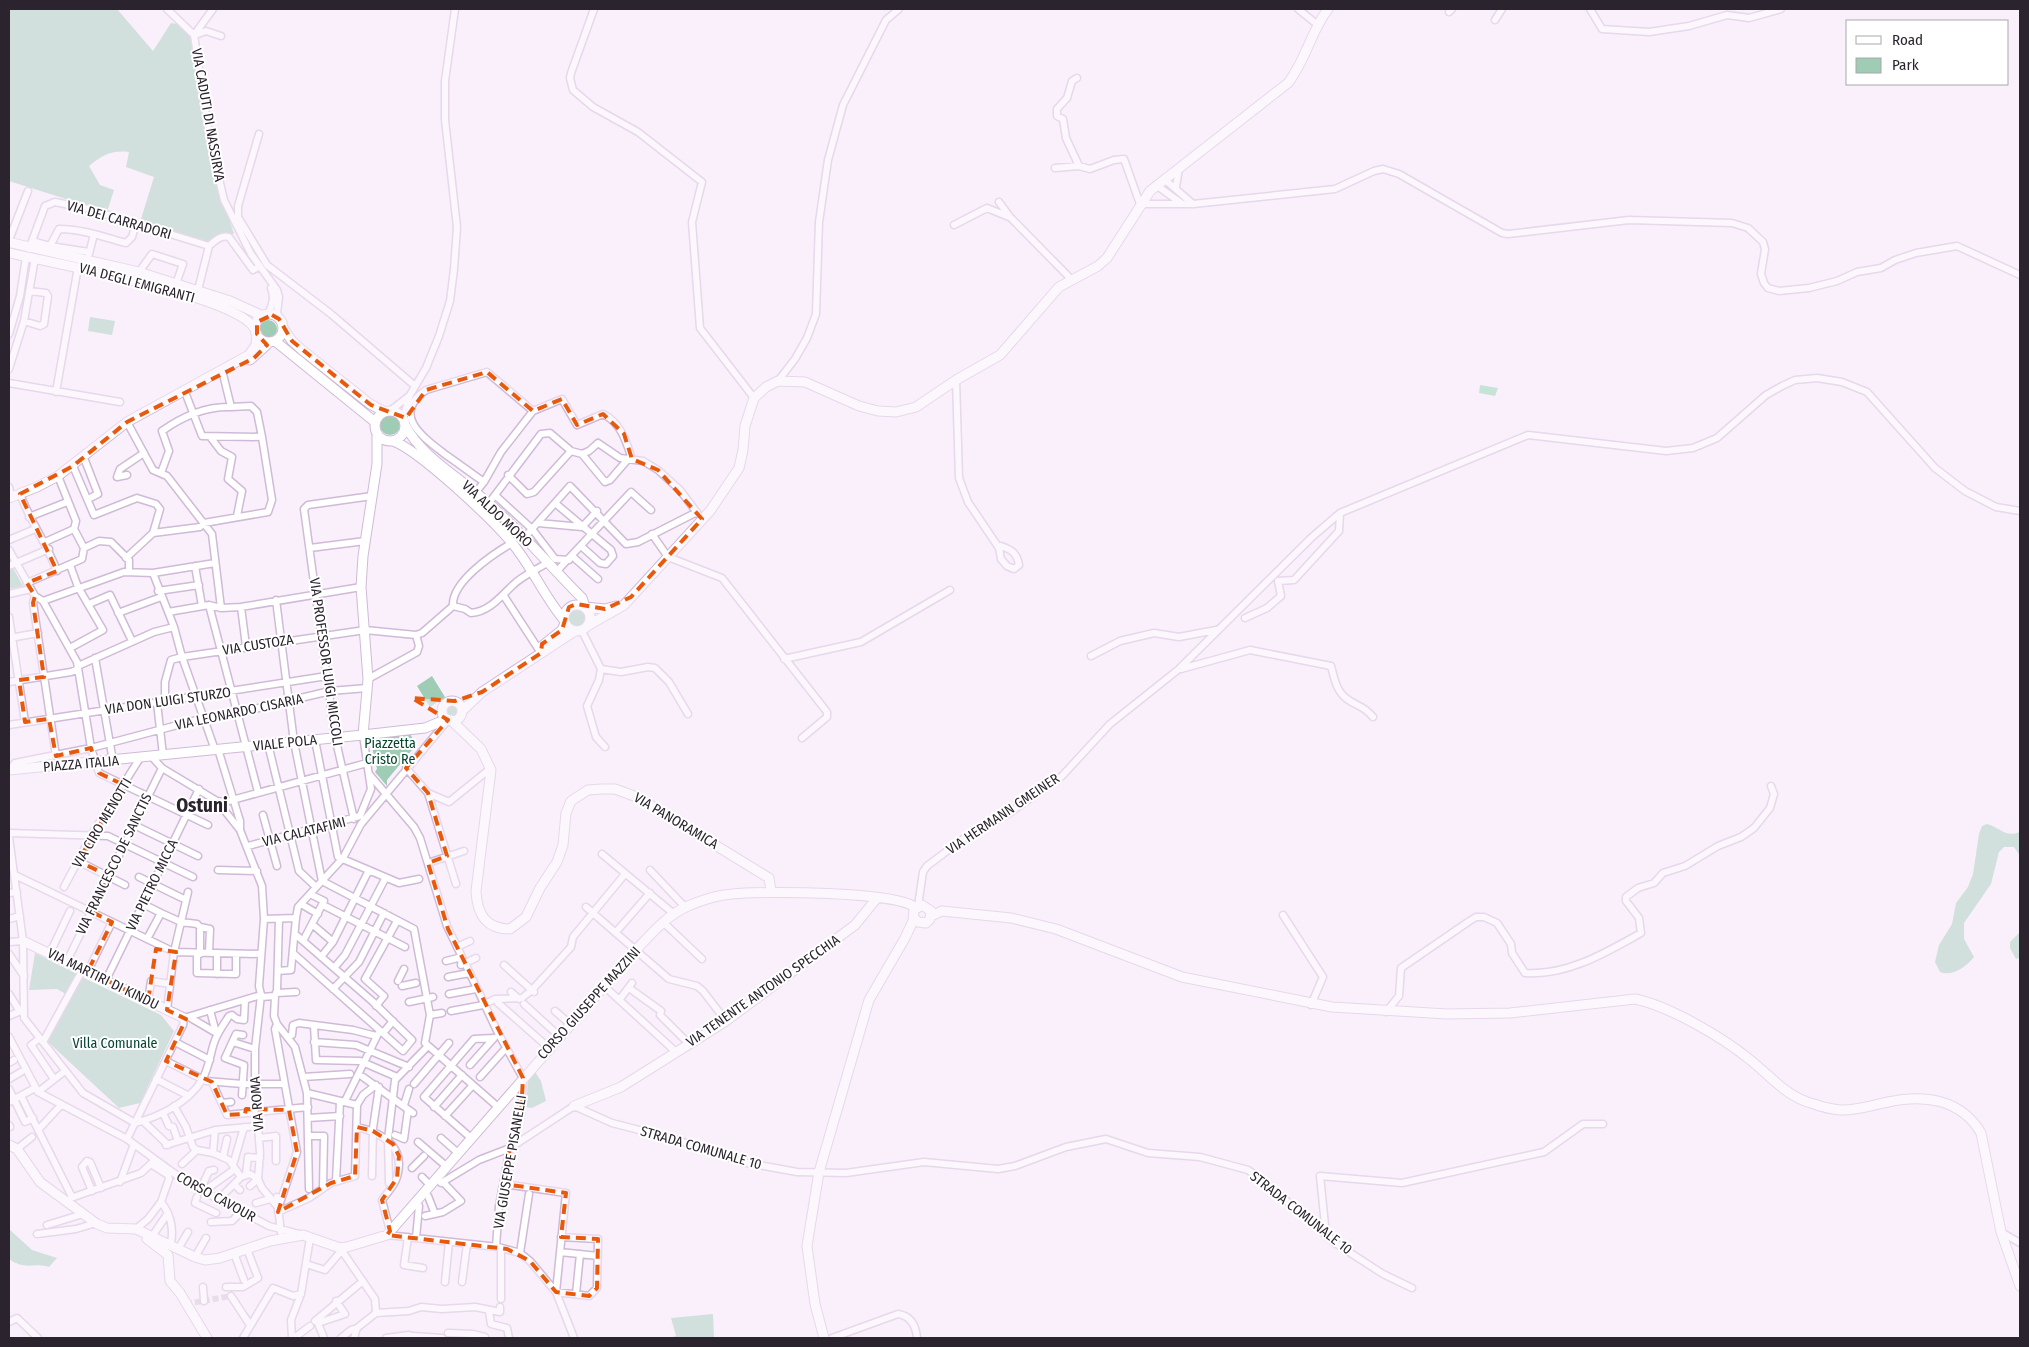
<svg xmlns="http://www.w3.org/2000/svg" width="2029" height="1347" font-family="'Fira Sans Condensed',sans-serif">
<rect width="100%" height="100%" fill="#f9f0fc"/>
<path fill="#9fccb5" d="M9 9H117L153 51 171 23 178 24 191 36 212 166 234 234 220 233 209 244 144 223 141 219 154 177 126 167 129 152C111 150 103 155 89 166L100 185 114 190 107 212 9 181Z
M90 317 115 321 112 335 88 331Z
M259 329a9 9 0 1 1 18 0a9 9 0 1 1-18 0Z
M380 425a10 10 0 1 1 20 0a10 10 0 1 1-20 0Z
M13 568 23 586 9 589V570Z
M568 617a9 9 0 1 1 18 0a9 9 0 1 1-18 0Z
M432 676 445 697 430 707 417 686Z
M447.5 711a5.5 5.5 0 1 1 11 0a5.5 5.5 0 1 1-11 0Z
M409 732 416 745 387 780V786L375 772 377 769 370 738Z
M1987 824C2001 828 2005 838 2020 832V856L2014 847H2004L1999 852 1991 884 1964 923V939L1974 957C1966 967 1952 977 1940 972L1935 962 1939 945 1952 924 1956 903 1968 887 1973 874 1979 834 1982 826Z
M2020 932V958L2016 959 2010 948V942Z
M35 953 77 974 66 994 57 989 29 990Z
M82 977 161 1015 174 1031 140 1103 119 1108 47 1041Z
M535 1072 541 1081 546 1101 532 1108 526 1107 528 1081Z
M9 1229 32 1250 57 1258 49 1267C31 1262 27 1271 9 1259Z
M713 1314 714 1338H670L676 1336 671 1318Z"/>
<path fill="#87d3ae" d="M1480 385 1498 388 1495 396 1479 393Z"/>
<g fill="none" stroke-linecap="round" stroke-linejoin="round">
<path stroke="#d0c7d3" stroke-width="6" stroke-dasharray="6 3" stroke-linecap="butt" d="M186 1304 231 1296"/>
<g stroke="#d0bad7" stroke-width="9">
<path id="street" d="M167 9 194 35 210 141 224 200 251 254 277 290 279 297 277 313 282 323
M594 9 571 73 570 78 573 90 593 107 638 132 702 182 692 222 700 328 754 398
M1298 9 1318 25
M1590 9 1602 29 1649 32 1689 26 1727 15 1749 18 1781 9
M1449 12 1452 9
M1495 20 1502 9
M194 35 213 9
M195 35 206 31 221 36
M1077 78 1072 81 1067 98 1057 109V116L1063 119 1066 138 1079 166
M259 134 238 206V217L267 265 331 314 415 386
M1055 168 1079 166 1090 169 1114 160 1124 159 1140 204H1193L1335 189 1374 171 1383 169 1399 174 1502 233 1508 234 1629 220 1732 223 1748 228 1763 242 1765 249 1761 274 1764 283 1768 288 1779 291 1809 288 1837 281 1857 272 1881 268 1895 260 1916 253 1957 246 2020 275
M1164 179 1193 204
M1156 185 1181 203
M1176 187 1179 169
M999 202 1010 217 1071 279
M954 225 987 208 1009 217
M9 240 28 191
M32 241 50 246 59 229C82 229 104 237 126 243L132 237 136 223
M50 246 89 252
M209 246C215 241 220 235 229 237L253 270 260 266
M29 249 45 206 55 202 89 209 209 246
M89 254 94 234
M139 272 152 254 183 264 176 284
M198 290 209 246
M267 315C273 306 275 298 271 288
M24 321 40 326 44 324 48 296 46 293 30 291
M9 334 20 296 26 257
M9 369 24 321 35 258
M222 370 231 407 251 406 257 412 262 437
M956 380 959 478 968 502 999 548 1001 559 1007 566 1014 569 1019 565C1017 554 1013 550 1001 546L999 548
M778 381 795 359 807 338 816 314 819 222 828 160 843 105 886 20 899 9
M9 383 120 402
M56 392 78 267
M390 411 409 396
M403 418 410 395 426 368 439 336 450 301 454 269 457 227 445 120V81L455 9
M127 422 153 470 167 476 212 534 221 608
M211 438 221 451 232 457 228 479 242 491 237 516
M582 454 589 451 598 443 620 458 643 461 658 470 680 490 698 514
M582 454 605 482 610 480 629 458
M84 458 98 494 88 499
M73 466 94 515 137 498 156 504 160 509 153 533
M161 473 169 451 162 431C183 416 206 406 231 407
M127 475 117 477 120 469 144 453
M508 475 527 494 534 492 571 451
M58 476 76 521 74 529 84 548
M484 482C471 473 459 464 446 455 424 438 390 415 426 390L487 372 533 411
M9 487 11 497
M476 492 484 482 501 452 533 411 562 399 577 425 603 414C621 423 626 441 632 459
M20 494C30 521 47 544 57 571
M496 496 532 529 555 559 569 560
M489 503 541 434 550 433 571 451 582 454
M555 503 611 550 613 556 606 564 600 563 581 546
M29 517 67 502
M538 523 582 527 597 511
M652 534 668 557 722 578 827 712V717L802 738
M524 538 570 486 626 544 638 542 697 512
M9 540 35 529
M45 542 74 529
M310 548 365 541
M9 550 35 596 33 603 56 756
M572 556 598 579
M126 558 153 533 200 527 204 523 268 512 272 500 262 437 202 436 185 392
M70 565 78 587 103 630 70 648
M9 566 49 549
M195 566 202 606
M556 572 631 492 651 510
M153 573 174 627 182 657 215 750
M27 583 82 559 84 548 99 541 111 542 129 560V572
M158 591 199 585
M9 594 31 589
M35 596 43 601 77 662 91 748 99 773 208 825
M504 596 541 653
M276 600 294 742 322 881 414 929 430 1015 425 1043 498 1107
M43 601 124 572 153 573 215 563
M89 604 110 595 132 641
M209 605 258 792
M453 606 465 609 471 613C489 612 501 596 513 585 522 576 536 570 547 563
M241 607 246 646
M168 612 209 605 221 608 241 607 361 587
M118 613 161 597
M9 617 25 722
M1245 618 1267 608 1281 596 1278 581 1294 580 1339 531 1340 513
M582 631 601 669
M10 638 38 633
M1091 656 1120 641 1154 633 1179 637 1216 630
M95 658 113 761
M784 659 861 642 950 590
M78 666 154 632 174 627
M601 669 621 672 648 667 655 668 669 682 688 714
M601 669 599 680 587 706 596 737 605 747
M1181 669 1250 650 1331 666C1334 677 1336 691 1347 699 1358 707 1363 705 1373 717
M368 679 417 652 419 646 416 635
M9 682 71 672 78 669
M165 702V682L171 660 182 657 365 630 416 635 422 633 453 606C451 582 493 554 512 543
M157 703 163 755
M9 725 327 676
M315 740 338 857 399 883 419 879
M268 744 299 871 316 887
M218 749 240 821V830L262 886 264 919 259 986 261 995 255 1049V1085L260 1153 258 1179 262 1188 277 1206
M152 757 162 768 217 801 240 830
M406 768 428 793 456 884
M9 770 15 763 91 748 204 718 238 713 330 691 367 688
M369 774 414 827 420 838 447 926 462 957 461 965 465 963 498 1033 523 1078 521 1114 510 1148 499 1206 496 1247
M428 793 449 802 491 768
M217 801 225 802 367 763
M263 815 277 866
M354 819 335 737 304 509 308 505 372 496
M134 825 198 856
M9 833 108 836 193 877
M9 837 23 941 24 1018 83 1093 135 1123
M248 846 360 816 371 789 363 735
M602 854 674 914
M78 861 125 885
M428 863 464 851
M218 870 257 871
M650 870 685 907
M15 875 174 952 261 954
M139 877 182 898
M64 887 92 834 140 758
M9 893 17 892
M143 904 161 913 147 939
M301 904 318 914
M323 905 405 947
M918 906 923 872 927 866 971 833 1008 814 1062 776 1110 724 1179 669 1311 538 1340 513 1528 435 1666 451 1693 448 1717 438 1766 395 1782 386 1795 380 1817 378 1842 382 1867 392 1935 468 1965 491 1996 507 2020 511
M586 907 669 979 697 986 703 991 726 1021
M161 913 181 922 197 924 200 927
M1283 915 1323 977 1311 1005
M9 919 20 916
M264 919 296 918 298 907 343 858 361 824 448 720
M663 922 702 959
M312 924 333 942
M616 932 650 893
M303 941 324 901 310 894
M9 942 23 941
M457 947 470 941
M50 953 70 911
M217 953V974
M9 954 24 976
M197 954V973L236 974V954
M200 954V927L210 929 209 953
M294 954 403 1051 412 1040 372 1001 295 934
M321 957 333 942 369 870
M67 961 162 768
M446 961 462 957
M465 963 476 958
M504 965 534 992
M334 968 345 955 385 879
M88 971 112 922
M278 971 291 970 296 918
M448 977 469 973
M106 980 199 789
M398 981 404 969
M402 986 416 983
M604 986 676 1052
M629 988 661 1011 660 1015 689 1044
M333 989 359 962 384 913
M511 992 519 999
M276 993 296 992
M9 994 19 1010
M449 994 476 989
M261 997 275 996 274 1016 277 1024 295 1047 307 1093 309 1189
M274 997 277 991 279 919
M620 999 632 983
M148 1001 151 981 170 984
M409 1002 433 997
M498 1003 549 1048
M524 1004 559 1036
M376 1006 384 996 365 979 397 921
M167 1010 174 952 188 892
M210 1010 216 1033
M451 1011 483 1005 495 999 522 998 532 990 571 947 573 937 625 874
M555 1011 570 1024
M1386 1012 1399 996 1401 968 1468 922 1476 917H1484L1497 923 1511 944 1512 953 1525 973C1567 976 1605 953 1641 933L1639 918 1626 901V897L1638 888 1654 883 1663 873 1685 866 1718 846 1741 837 1754 828 1770 808 1774 794 1771 786
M430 1015 442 1013
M9 1016 21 1011
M189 1017 218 1034
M277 1024 275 1029 297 1152 278 1209
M314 1026 316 1060 360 1061 397 1077
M383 1033 393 1021
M9 1037 38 1092 127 1139 186 1182 269 1226 299 1234
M287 1037 292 1035 293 1025 299 1023 353 1030 376 1036
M40 1038 31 1045 54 1079
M43 1042 83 969
M175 1042 210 1060
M233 1042 255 1049
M314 1042 356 1045 409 1067
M166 1061 206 1081 243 1084H284
M9 1063 14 1060
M470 1065 494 1038
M303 1077 350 1074
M363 1077 413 1113
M480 1077 506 1048
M9 1079 21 1072
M156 1079 187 1095
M212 1082 227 1115 308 1107
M414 1084 449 1043
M9 1089 25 1122 33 1118
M38 1092 65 1071
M307 1093 357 1105
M242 1095 244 1065 225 1058 236 1034 243 1035
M21 1096 72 1197
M345 1101 378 1034
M9 1102 35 1088
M222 1103 231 1102
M404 1105 409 1089
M174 1106 186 1127 193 1147 197 1150
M434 1107 462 1075
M163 1113 169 1126 173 1127 178 1141
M445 1116 473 1085
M308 1118 340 1116
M143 1121 168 1145
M135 1123C159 1117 189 1102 202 1080 209 1068 210 1055 214 1043 217 1033 224 1024 229 1016L232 1015 237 1019 244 1020 245 1000
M9 1125 10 1127
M357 1127C383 1133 406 1147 397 1177 395 1185 387 1193 382 1200L390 1231
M39 1129 61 1105
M215 1130 213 1153 229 1160 241 1177 250 1174 258 1179 250 1186
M395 1135 404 1139 408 1110
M309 1136H324L323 1188
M259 1138 276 1136V1161
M441 1138 458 1153
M471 1138 424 1097 474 1039 493 1038
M127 1139 183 1025 184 1018 261 995
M418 1142 446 1166
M166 1145 215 1130 258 1126
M17 1149 32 1137
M223 1157 227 1139
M151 1164 168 1175 169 1179 161 1202C170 1213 174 1228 171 1242
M182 1164 197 1150 213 1153
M233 1165 244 1127
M412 1168 424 1156
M246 1174 248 1157 260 1158
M372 1176 373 1128 379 1087
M422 1177 430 1185
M336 1181 340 1102
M120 1182 134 1144
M389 1183 388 1139 395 1080 428 1046
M441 1183 479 1160 510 1148 574 1106 612 1123 674 1139 742 1162 797 1172 846 1173 924 1162 998 1169 1015 1166 1066 1147 1106 1139 1148 1153 1200 1157 1248 1170 1266 1183 1335 1243 1383 1274 1412 1288
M234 1184 240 1190
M504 1184 566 1193 556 1292 589 1296 597 1288 598 1239 561 1237
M202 1186 209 1171 214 1170
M92 1191 82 1167 87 1161 90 1162 101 1188
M204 1191 235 1169
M225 1193 241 1177
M428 1196 435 1214
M197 1197 195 1203 216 1213
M277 1197 281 1233
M71 1198 141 1173 155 1160
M256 1203 270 1199
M278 1212 309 1198 331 1183 355 1176 357 1105 363 1095 376 1085
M425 1216 443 1212 461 1201 443 1182
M211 1222 232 1221 242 1211
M47 1225 83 1214
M136 1229 148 1219 161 1202
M155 1232 168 1213
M2001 1232 2020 1243
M37 1234 76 1229 96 1223
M387 1235 498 1247 520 1253 530 1261 556 1292 574 1338
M1326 1235 1320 1176 1402 1183 1544 1152 1583 1124H1603
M408 1237 404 1265 423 1268
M416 1238 419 1206
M340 1248 375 1299 376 1313 357 1328 354 1338
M178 1249 188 1232
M560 1252 598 1256
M234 1253 244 1280
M520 1253 529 1194
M195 1257 206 1238
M306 1264 325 1270 342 1250
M445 1282 449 1242
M462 1282 467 1244
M203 1287 204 1301
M226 1287H243L258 1278 247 1249
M576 1294 580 1254
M231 1296 250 1325
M501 1299V1248
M489 1311 491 1324 507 1328 509 1338
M376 1313 409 1311 421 1307 442 1309 475 1307 500 1312V1307
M315 1321 363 1281
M317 1321 324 1338
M9 1322 17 1318 38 1338
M318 1323 345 1314 336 1301
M448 1333 473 1334 485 1337
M413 1336 442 1338
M243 1338 273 1288 293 1296 301 1294
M292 1338 291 1320 301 1294 310 1238
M294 1338 310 1326
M341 1338 351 1330 357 1328
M386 1338 409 1335
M832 1338 898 1314C911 1316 916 1326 917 1338"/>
</g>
<g stroke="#d0bad7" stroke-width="11">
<path id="secondary" d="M12 243 139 272 230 301 263 316
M10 253C54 264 236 295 255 329
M255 328a14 14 0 1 1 28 0a14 14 0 1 1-28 0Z
M283 328 292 341 302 350 370 404 385 412
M275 341 375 422
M250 360 270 342
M375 426a15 15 0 1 1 30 0a15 15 0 1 1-30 0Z
M405 425C422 458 461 478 488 503 522 532 551 567 582 598L585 607 605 609 616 606
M393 441C419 450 493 520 512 543 532 567 544 596 564 620
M9 498 37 487 58 476 127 422 249 355 256 345 257 334
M564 618a13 13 0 1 1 26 0a13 13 0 1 1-26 0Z
M589 625 624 605 710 511 739 468 743 450 745 426 754 398 766 387 778 381 805 382 859 406 878 411 896 412 916 407 956 380 1000 355 1059 287 1098 266 1107 258 1150 191 1288 83C1306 60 1311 31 1328 9
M541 653 542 646 562 630 565 623
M442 711a10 10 0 1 1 20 0a10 10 0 1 1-20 0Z
M462 711 482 692 575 631
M451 720 481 749 491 770 476 891C477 913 485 929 510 929L526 917 540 888 557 862 563 845 566 813 571 801 588 790 601 789H615L637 797 769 878 771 891
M363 735 368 679 361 587 363 556 377 464V433
M9 770 363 735 425 728 447 719
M931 916 942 911 1011 918 1056 929 1182 977 1332 1007 1447 1014 1510 1013 1635 999C1669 1006 1722 1037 1749 1059 1771 1076 1786 1097 1814 1104 1822 1107 1831 1109 1840 1110 1855 1111 1873 1105 1888 1102 1924 1094 1961 1099 1981 1133L2001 1232 2020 1286
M23 941 184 1018
M574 1106 621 1087 726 1021 855 925 877 898
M9 1145 17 1149 40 1182 97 1224 107 1228 136 1229 195 1257 205 1260 220 1258 270 1241 303 1235 340 1248 347 1247 387 1235 636 950C651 934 667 915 688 906 702 900 717 895 732 894 761 891 898 891 916 908
M147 1239 168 1255 170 1281 180 1293 207 1338
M824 1338 815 1304 807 1246 819 1172 869 1000 905 938 913 921 914 910 922 905 931 911 930 919 926 923 918 922 914 918"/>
</g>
<use href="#street" stroke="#fff" stroke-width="6"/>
<use href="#secondary" stroke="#fff" stroke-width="9"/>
</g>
<path d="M0 0H2029V1347H0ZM272 315 279 319 292 341 351 389 371 405 406 418 426 390 487 372 533 411 562 399 577 425 603 414 624 434 632 459 658 470 702 519 631 597 605 609 577 604 569 607 562 630 542 644 541 653 482 692 455 701 412 698 448 720 406 768 428 793 447 856 428 863 448 929 523 1078 521 1114 510 1148 504 1184 566 1193 561 1237 598 1239 597 1288 589 1296 556 1292 530 1261 507 1249 387 1235 390 1231 382 1200 397 1178 399 1156 393 1144 373 1131 357 1127 355 1176 331 1183 278 1212 297 1152 289 1110 246 1109 245 1114 227 1115 212 1082 166 1061 186 1019 167 1010 176 952 156 949 148 1001 88 971 112 922 92 912 109 876 78 861 124 785 99 773 91 748 56 756 49 719 25 722 19 680 44 677 33 603 35 596 27 583 57 571 20 494 73 466 127 422 254 358 267 345 257 334V322Z" fill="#f9f0fc" fill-opacity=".55" fill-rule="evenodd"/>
<path fill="none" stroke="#e8590c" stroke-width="4" stroke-dasharray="10 6" stroke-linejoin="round" d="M272 315 279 319 292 341 351 389 371 405 406 418 426 390 487 372 533 411 562 399 577 425 603 414 624 434 632 459 658 470 702 519 631 597 605 609 577 604 569 607 562 630 542 644 541 653 482 692 455 701 412 698 448 720 406 768 428 793 447 856 428 863 448 929 523 1078 521 1114 510 1148 504 1184 566 1193 561 1237 598 1239 597 1288 589 1296 556 1292 530 1261 507 1249 387 1235 390 1231 382 1200 397 1178 399 1156 393 1144 373 1131 357 1127 355 1176 331 1183 278 1212 297 1152 289 1110 246 1109 245 1114 227 1115 212 1082 166 1061 186 1019 167 1010 176 952 156 949 148 1001 88 971 112 922 92 912 109 876 78 861 124 785 99 773 91 748 56 756 49 719 25 722 19 680 44 677 33 603 35 596 27 583 57 571 20 494 73 466 127 422 254 358 267 345 257 334V322Z"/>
<g text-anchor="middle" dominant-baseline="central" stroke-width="4" stroke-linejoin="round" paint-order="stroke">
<g font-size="14" fill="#2b232e" stroke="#fff">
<text transform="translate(208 115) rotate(80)">VIA CADUTI DI NASSIRYA</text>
<text transform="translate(119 220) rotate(16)">VIA DEI CARRADORI</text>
<text transform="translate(137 283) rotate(15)">VIA DEGLI EMIGRANTI</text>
<text transform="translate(497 514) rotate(43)">VIA ALDO MORO</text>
<text transform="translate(258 645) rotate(-9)">VIA CUSTOZA</text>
<text transform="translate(326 662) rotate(82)">VIA PROFESSOR LUIGI MICCOLI</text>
<text transform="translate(168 701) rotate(-8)">VIA DON LUIGI STURZO</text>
<text transform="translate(239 712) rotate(-12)">VIA LEONARDO CISARIA</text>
<text transform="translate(285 743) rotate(-6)">VIALE POLA</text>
<text transform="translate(81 764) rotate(-5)">PIAZZA ITALIA</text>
<text transform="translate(1003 814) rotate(-34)">VIA HERMANN GMEINER</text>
<text transform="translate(676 821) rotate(31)">VIA PANORAMICA</text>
<text transform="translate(102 823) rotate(-59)">VIA CIRO MENOTTI</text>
<text transform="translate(304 832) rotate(-14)">VIA CALATAFIMI</text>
<text transform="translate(114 864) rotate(-64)">VIA FRANCESCO DE SANCTIS</text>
<text transform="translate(152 885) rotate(-64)">VIA PIETRO MICCA</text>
<text transform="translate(103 979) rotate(26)">VIA MARTIRI DI KINDU</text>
<text transform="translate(763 991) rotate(-35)">VIA TENENTE ANTONIO SPECCHIA</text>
<text transform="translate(589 1003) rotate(-48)">CORSO GIUSEPPE MAZZINI</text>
<text transform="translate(257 1104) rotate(-94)">VIA ROMA</text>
<text transform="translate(701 1148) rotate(16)">STRADA COMUNALE 10</text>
<text transform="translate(510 1162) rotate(-80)">VIA GIUSEPPE PISANELLI</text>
<text transform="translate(216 1197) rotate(29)">CORSO CAVOUR</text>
<text transform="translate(1301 1213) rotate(38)">STRADA COMUNALE 10</text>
</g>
<g font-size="14" fill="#05452e" stroke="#fff">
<text x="390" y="743">Piazzetta<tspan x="390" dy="16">Cristo Re</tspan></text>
<text x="115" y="1043">Villa Comunale</text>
</g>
<g font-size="19" font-weight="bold" fill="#2b232e" stroke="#fff">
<text x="202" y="805">Ostuni</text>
</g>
</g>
<rect width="2029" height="1347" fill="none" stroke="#2b232e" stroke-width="20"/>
<rect x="1846" y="20" width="162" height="65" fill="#ffffff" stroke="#aaa7ab"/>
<rect x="1856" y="36" width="25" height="8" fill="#ffffff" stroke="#aaa7ab"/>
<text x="1892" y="45" font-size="15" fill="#2b232e">Road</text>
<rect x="1856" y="58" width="25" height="15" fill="#9fccb5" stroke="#aaa7ab"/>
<text x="1892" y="70" font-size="15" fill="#2b232e">Park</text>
</svg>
